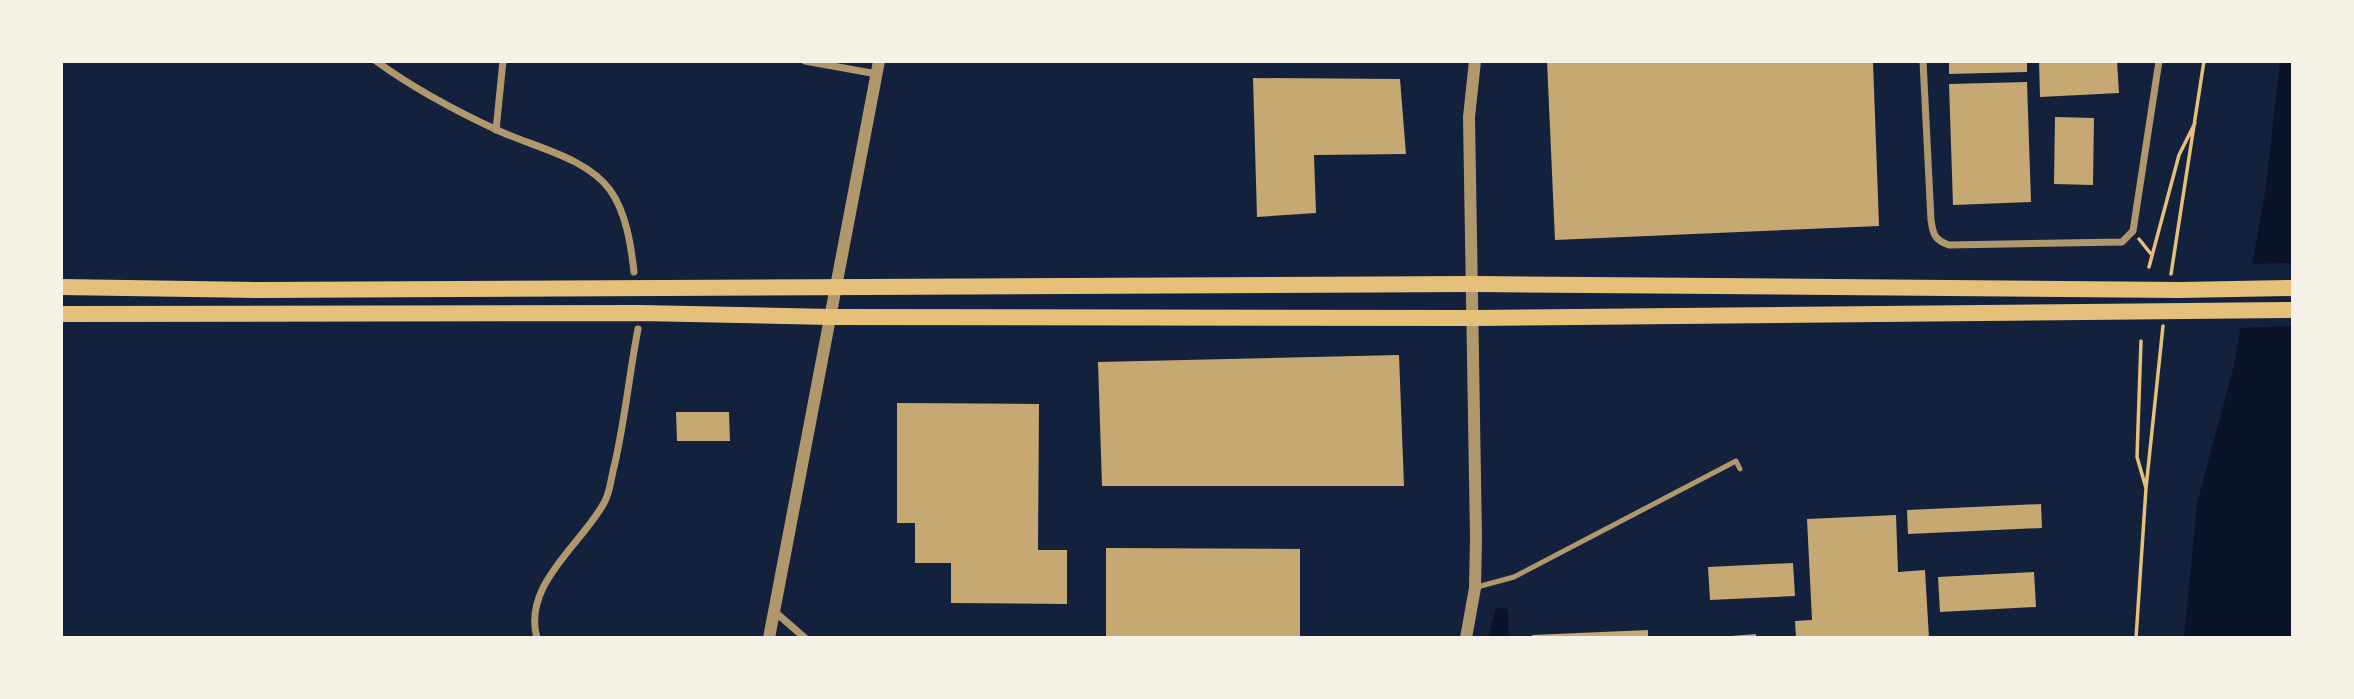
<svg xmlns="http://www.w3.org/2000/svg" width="2354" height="699" font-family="Quicksand,sans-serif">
<rect width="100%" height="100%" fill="#14213d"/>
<path fill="#0b132b" d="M2280 61H2293V638H2184L2197 503 2233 369 2265 193Z
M1496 608 1508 609 1509 638H1488Z"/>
<path fill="#14213d" d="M2293 263V326L2237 328 2248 264Z"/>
<path fill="#c6a872" d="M1547 61H1873L1879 226 1555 240Z
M1949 61H2027V72L1949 74Z
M2039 61H2117L2119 93 2040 97Z
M1253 78 1400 79 1406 154 1314 155 1316 213 1257 217Z
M2027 82 2031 202 1953 205 1949 84Z
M2055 117 2094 118 2093 185 2054 184Z
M1399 355 1404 486H1102L1098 362Z
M897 403 1039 404 1038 550H1067V604L951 603V563H915V523H897Z
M676 412H729L730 441H677Z
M2041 504 2042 528 1908 534 1907 510Z
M1896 515 1898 572 1925 570 1929 638H1796L1795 621 1812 620 1807 519Z
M1106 548 1300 549V638H1106Z
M1793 563 1795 596 1710 600 1708 567Z
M2034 572 2036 607 1940 612 1938 577Z
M1648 630V638H1533L1532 635Z
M1756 634V638H1731V636Z"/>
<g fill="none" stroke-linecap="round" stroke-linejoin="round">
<path stroke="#e5c07b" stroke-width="3.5" d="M2139 239 2151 254
M2149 267 2179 155 2195 123
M2171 274 2204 61
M2146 488 2163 326
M2136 638 2146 488 2137 457 2141 341"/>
<path stroke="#b1986c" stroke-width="5" d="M1477 587 1514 577 1736 461 1740 469"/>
<path stroke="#b1986c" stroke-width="7" d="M376 61C413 88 456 111 497 130 533 147 586 157 610 190 626 212 631 245 634 272
M805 61 877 74
M1923 61 1931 220C1933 235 1935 240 1949 245L2122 242 2133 231 2159 61
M496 130 503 61
M774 611 805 638
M537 638C522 585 581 545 604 503 610 493 611 478 614 467 625 421 629 375 638 329"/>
<path stroke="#b1986c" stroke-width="12" d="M769 638 879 61
M1466 638 1475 588 1476 538 1469 117 1475 61"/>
<path stroke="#e5c07b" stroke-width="16" d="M61 287 258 290 1473 284 2180 290 2293 288
M61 314 640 313 831 317 1474 318 2293 310"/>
</g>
<rect width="2354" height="699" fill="none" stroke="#f6f1e7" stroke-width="126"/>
</svg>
